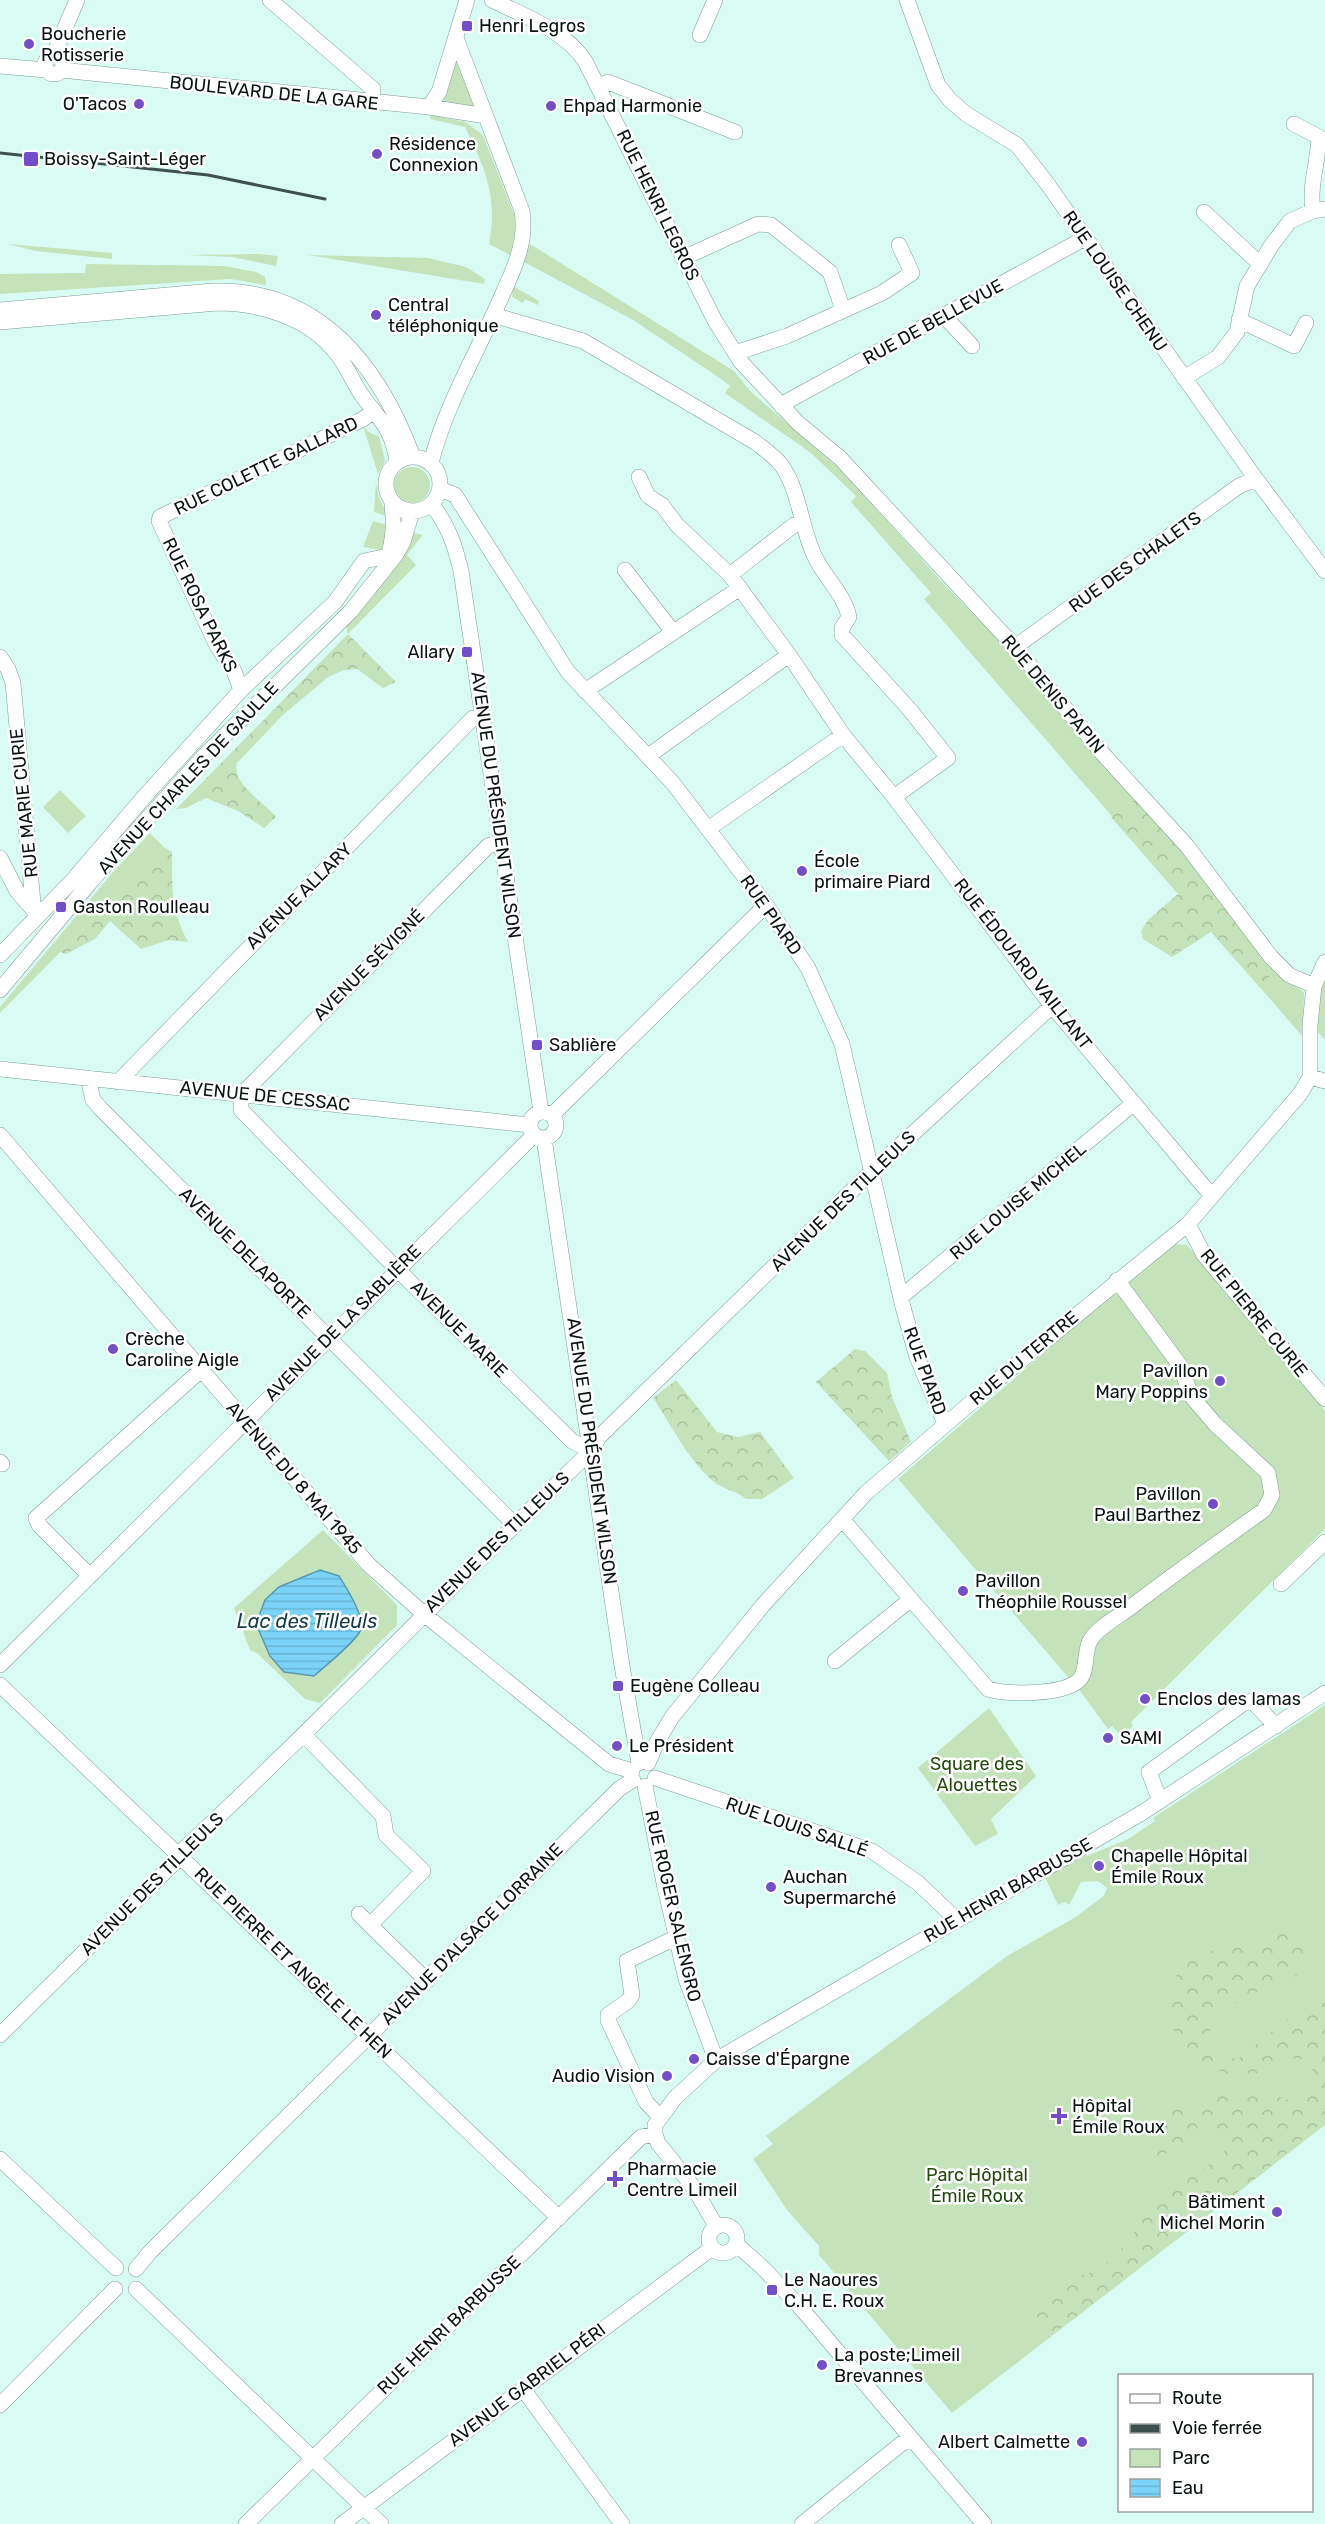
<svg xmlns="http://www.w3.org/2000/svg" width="1325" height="2524" font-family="Rubik,sans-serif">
<defs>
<pattern id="forest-crowns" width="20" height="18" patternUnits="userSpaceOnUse" patternTransform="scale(1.5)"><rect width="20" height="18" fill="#c5e3ba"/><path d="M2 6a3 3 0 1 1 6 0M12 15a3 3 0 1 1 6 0" fill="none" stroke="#a8c29f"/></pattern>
<pattern id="water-rules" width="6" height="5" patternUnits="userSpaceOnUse" patternTransform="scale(1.5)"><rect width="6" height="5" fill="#7bd4f7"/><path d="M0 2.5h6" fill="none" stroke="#69b5d3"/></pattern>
</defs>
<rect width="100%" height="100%" fill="#d8fcf4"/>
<path fill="#c5e3ba" d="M458 56 475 103 471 108 447 104 442 96Z
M431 115 465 122 483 135 515 217V234L510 255 489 244C498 197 485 168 465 127L430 119Z
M8 244 112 253V259L36 251Z
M530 244 734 371 751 392 841 470 943 583 1008 650 1290 983 1304 992 1303 1037 924 599 931 593 851 502 856 496 811 453 725 393 730 386 724 381 633 320 522 261Z
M259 254 278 256 276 266 232 257 188 255Z
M308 255 428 258 466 267 485 279 484 284Z
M86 264 224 266 256 272 265 277 266 285 230 279 0 294V274L85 273Z
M513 286 539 301 538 305 525 299 523 303 512 297Z
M363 426 370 433 379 436 385 461 378 474Z
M394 485a18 18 0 1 1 36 0a18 18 0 1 1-36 0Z
M376 483 379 498 389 517 374 512Z
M373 521 391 526 387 545 381 550 363 547Z
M414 533 423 535 407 555 416 565 348 634 346 627 402 557Z
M60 790 86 816 68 833 43 807Z
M150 833 164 847 0 1013V1007L113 872Z
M1325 968V1040L1317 1031C1317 1015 1315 981 1325 968Z
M1170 1244 1187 1245 1325 1411V1529L1131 1722 1133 1726 1121 1736 1112 1726 1108 1729 1080 1691 898 1479Z
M323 1530 397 1605V1625L320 1703 305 1699 257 1653 250 1650 234 1608Z
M1325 1705V2125L952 2413 819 2255V2246L787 2210 753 2159 773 2144 766 2136 1007 1956 1074 1918 1104 1896 1107 1888 1098 1881 1081 1882 1069 1905 1065 1902 1058 1905 1043 1873 1084 1853 1087 1856 1128 1839 1155 1821 1153 1818Z
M989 1708 1036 1776 991 1819 998 1834 975 1846 918 1768Z"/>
<path fill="url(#forest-crowns)" d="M348 634 396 682 383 688 357 669 344 670 328 677 283 715 237 763C231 784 264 802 276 817L264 828 238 811 206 798 186 808 176 809Z
M1138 798 1182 850 1275 969 1260 988 1211 932 1172 957 1143 939 1141 931 1148 920 1178 894 1111 817Z
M164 847 172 852C172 888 171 910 188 942L169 940 141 949 110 921 95 939 66 954 60 952Z
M855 1349 865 1351 887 1373 892 1397 911 1442 889 1461 816 1382Z
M676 1380 717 1432 738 1437 760 1432 794 1478 762 1499H746C736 1490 723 1490 713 1481 688 1460 672 1426 653 1398Z
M1289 1924 1302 1937 1307 1965 1298 1975 1265 1988 1217 2012 1208 2037 1212 2054 1238 2059 1318 1994 1325 1995V2120L1264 2172 1049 2338 1032 2313 1067 2279 1098 2271 1132 2238 1139 2218 1171 2189 1224 2155V2132L1206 2128 1163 2155 1152 2159V2146L1165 2111 1186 2108 1212 2099 1224 2090 1264 2091 1288 2100 1318 2092 1315 2073 1302 2059 1285 2058 1268 2073 1226 2074 1196 2060 1174 2031 1170 1986 1185 1962 1214 1950 1262 1944Z"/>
<path fill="url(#water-rules)" stroke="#589ab2" stroke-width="1.5" d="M320 1570 339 1576C346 1587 365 1616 361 1629 358 1640 325 1666 314 1676L284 1672 270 1656 256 1624 265 1600 279 1587Z"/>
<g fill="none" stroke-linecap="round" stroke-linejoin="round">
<g stroke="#7b9d96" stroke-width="16">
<path id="minor" d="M270 0 373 89 371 103
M492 0C526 17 563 29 585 61L715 321 741 362 798 423 840 458 1015 647 1103 754 1187 846 1271 957 1289 975 1314 986
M907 0 938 85 950 100 966 114 1017 145 1046 182 1256 479 1325 571
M700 35 715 0
M53 56 77 0
M45 65a9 9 0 1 1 18 0a9 9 0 1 1-18 0Z
M0 66 46 70
M61 70 429 107 486 116
M599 86 608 82 735 132
M429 107 439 92 467 0
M1294 124 1319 137C1318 163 1309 186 1313 211
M1204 212 1260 264
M683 258 758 224 771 225 830 272 843 310
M0 310 213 291C319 288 379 365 413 457
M493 315 583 341 755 442C764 449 775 456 782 466 800 492 801 529 815 557 825 578 844 594 849 617L842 628V635L910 710 948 758 894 797
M945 317 972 346
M1239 320 1294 346 1306 323
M0 322 217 303C261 303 310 318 337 354 347 366 352 381 361 394 380 421 392 427 397 462
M735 353 787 336 882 293 912 273 899 245
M1184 378 1218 357 1237 332 1247 286 1271 246 1290 221 1313 211 1325 209
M782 407 786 402 1085 238
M386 484a27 27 0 1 1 54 0a27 27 0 1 1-54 0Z
M431 463C444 410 473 360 495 311 509 279 528 246 522 211L456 38
M639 477 648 496 662 505 677 525 730 575 789 655 843 735 894 797 1052 1006 1211 1195
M440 489 455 495 568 672 672 782 766 905 808 968 842 1044 903 1307 917 1357 945 1424
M432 505C449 526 455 546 461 571L541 1112
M387 559C394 540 394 523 392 503
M625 570 673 632
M730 575 794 525 802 523
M1015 647 1239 486 1256 479
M0 657 8 669 13 683 33 903 38 914
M241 690 234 671 217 646 159 521 160 517 363 419 374 411
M585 691 740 588
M648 756 789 655
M708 829 843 735
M501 842 488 846 241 1095V1110L397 1269 572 1441 591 1451
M0 858 17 891 36 913
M0 955 73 880 144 797 241 690 335 602 364 561 388 556
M0 990 93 879 203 757 351 611 395 556 403 542 412 512
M0 1069 530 1125
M1310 1077 1325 1081
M88 1078 93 1100 101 1109 514 1524
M118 1082 473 718 482 717
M530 1125a13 13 0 1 1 26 0a13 13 0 1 1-26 0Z
M552 1115 766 905
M0 1135 368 1564 424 1614 609 1764 632 1771
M544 1138 622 1666 639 1763
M1188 1224 1204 1255 1325 1399
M901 1297 1134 1103
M0 1462 2 1464
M842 1519 988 1689C1008 1695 1061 1695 1078 1681 1089 1672 1083 1651 1091 1639 1100 1626 1119 1616 1131 1607 1174 1574 1219 1542 1264 1510L1272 1495 1268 1473 1215 1424 1192 1397 1179 1364 1117 1280
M90 1576 39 1525 36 1518 201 1370
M1281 1584 1325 1542
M835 1661 911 1599
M0 1665 534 1135
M0 1685 559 2218
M304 1735 383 1816 386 1835 423 1871 370 1925 427 1981
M648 1763 657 1742 672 1717 763 1605 866 1493 995 1382 1188 1224 1300 1094 1310 1077V1025L1314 986 1325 962
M655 1778 872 1851 918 1883 956 1919
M645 1786 664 1883 686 1979 716 2060
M1160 1801 1149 1772 1244 1703 1252 1701 1276 1726
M359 1914 370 1925
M0 2035 176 1861 184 1849C323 1720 454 1582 591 1451L599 1437 871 1172 1052 1006
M660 2117 646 2102 608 2020V2015L628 2001 632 1995 627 1961 677 1937
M0 2159 116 2268
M709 2239a14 14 0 1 1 28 0a14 14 0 1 1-28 0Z
M716 2226 694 2188 658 2143 655 2134V2125L675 2098 716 2060 1140 1814 1325 1693
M736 2244 763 2268 800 2307 984 2524
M136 2269 150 2252 619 1789 633 1780
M136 2289 381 2524
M523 2389 622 2524
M0 2405 115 2289
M246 2524 641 2137 655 2134
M342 2524 712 2248
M802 2524 901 2444 912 2439"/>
</g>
<use href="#minor" stroke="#fff" stroke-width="15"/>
<path stroke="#3e504d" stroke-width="3" d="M0 153 208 175 325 199"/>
</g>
<g fill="#724fc8" stroke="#fff" stroke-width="2">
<rect x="461" y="20" width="12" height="12" rx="3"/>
<circle cx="29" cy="44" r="6"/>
<circle cx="139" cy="104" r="6"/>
<circle cx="551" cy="106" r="6"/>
<circle cx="377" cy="154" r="6"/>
<rect x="23" y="151" width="16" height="16" rx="3"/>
<circle cx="376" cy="315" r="6"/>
<rect x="461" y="646" width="12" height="12" rx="3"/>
<circle cx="802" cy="871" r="6"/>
<rect x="55" y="901" width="12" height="12" rx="3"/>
<rect x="531" y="1039" width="12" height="12" rx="3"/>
<circle cx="113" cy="1349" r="6"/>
<circle cx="1220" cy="1381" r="6"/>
<circle cx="1213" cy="1504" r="6"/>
<circle cx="963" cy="1591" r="6"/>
<rect x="612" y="1680" width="12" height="12" rx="3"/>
<circle cx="1145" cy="1699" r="6"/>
<circle cx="1108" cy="1738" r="6"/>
<circle cx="617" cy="1746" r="6"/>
<circle cx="1099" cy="1866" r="6"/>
<circle cx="771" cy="1887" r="6"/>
<circle cx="694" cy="2059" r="6"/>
<circle cx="667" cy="2076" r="6"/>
<path d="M1056 2107h6v6h6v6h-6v6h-6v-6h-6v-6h6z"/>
<path d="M612 2170h6v6h6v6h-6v6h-6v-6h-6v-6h6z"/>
<circle cx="1277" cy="2212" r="6"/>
<rect x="766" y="2284" width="12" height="12" rx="3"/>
<circle cx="822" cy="2365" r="6"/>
<circle cx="1082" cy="2442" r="6"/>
</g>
<g text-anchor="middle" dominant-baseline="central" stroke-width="5" stroke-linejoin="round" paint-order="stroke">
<g font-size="18" fill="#081412" stroke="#fff" text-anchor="start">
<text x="479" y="26">Henri Legros</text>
<text x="41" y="34">Boucherie<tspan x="41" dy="21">Rotisserie</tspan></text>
<text x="127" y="104" text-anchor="end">O'Tacos</text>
<text x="563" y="106">Ehpad Harmonie</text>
<text x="389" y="144">Résidence<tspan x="389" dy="21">Connexion</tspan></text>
<text x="44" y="159">Boissy-Saint-Léger</text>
<text x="388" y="305">Central<tspan x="388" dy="21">téléphonique</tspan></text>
<text x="455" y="652" text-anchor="end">Allary</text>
<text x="814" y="861">École<tspan x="814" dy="21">primaire Piard</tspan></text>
<text x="73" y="907">Gaston Roulleau</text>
<text x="549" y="1045">Sablière</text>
<text x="125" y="1339">Crèche<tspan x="125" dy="21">Caroline Aigle</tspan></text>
<text x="1208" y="1371" text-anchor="end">Pavillon<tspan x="1208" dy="21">Mary Poppins</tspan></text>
<text x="1201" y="1494" text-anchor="end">Pavillon<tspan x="1201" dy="21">Paul Barthez</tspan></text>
<text x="975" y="1581">Pavillon<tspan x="975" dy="21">Théophile Roussel</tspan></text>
<text x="630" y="1686">Eugène Colleau</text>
<text x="1157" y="1699">Enclos des lamas</text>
<text x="1120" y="1738">SAMI</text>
<text x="629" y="1746">Le Président</text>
<text x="1111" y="1856">Chapelle Hôpital<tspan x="1111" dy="21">Émile Roux</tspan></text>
<text x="783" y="1877">Auchan<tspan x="783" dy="21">Supermarché</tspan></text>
<text x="706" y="2059">Caisse d'Épargne</text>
<text x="655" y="2076" text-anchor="end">Audio Vision</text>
<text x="1072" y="2106">Hôpital<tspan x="1072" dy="21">Émile Roux</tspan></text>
<text x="627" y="2169">Pharmacie<tspan x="627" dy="21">Centre Limeil</tspan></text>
<text x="1265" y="2202" text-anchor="end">Bâtiment<tspan x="1265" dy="21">Michel Morin</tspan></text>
<text x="784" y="2280">Le Naoures<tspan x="784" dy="21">C.H. E. Roux</tspan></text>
<text x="834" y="2355">La poste;Limeil<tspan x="834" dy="21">Brevannes</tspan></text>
<text x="1070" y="2442" text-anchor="end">Albert Calmette</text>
</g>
<g font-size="18" fill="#081412" stroke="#fff">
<text transform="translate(274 93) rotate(6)">BOULEVARD DE LA GARE</text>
<text transform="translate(658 205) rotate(64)">RUE HENRI LEGROS</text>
<text transform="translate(1115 281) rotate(55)">RUE LOUISE CHENU</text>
<text transform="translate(933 322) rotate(-29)">RUE DE BELLEVUE</text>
<text transform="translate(266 466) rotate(-26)">RUE COLETTE GALLARD</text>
<text transform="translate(1135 562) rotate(-36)">RUE DES CHALETS</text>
<text transform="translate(200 605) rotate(64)">RUE ROSA PARKS</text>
<text transform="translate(1053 694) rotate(50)">RUE DENIS PAPIN</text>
<text transform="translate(188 778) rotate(-47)">AVENUE CHARLES DE GAULLE</text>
<text transform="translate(24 803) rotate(-96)">RUE MARIE CURIE</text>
<text transform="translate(496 805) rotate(82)">AVENUE DU PRÉSIDENT WILSON</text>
<text transform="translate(299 896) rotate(-45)">AVENUE ALLARY</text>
<text transform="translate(771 915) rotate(55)">RUE PIARD</text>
<text transform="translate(1023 964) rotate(52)">RUE ÉDOUARD VAILLANT</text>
<text transform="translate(369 965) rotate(-45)">AVENUE SÉVIGNÉ</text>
<text transform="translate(265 1096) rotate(6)">AVENUE DE CESSAC</text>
<text transform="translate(843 1201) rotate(-44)">AVENUE DES TILLEULS</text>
<text transform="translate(1018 1201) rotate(-40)">RUE LOUISE MICHEL</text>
<text transform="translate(245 1253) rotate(45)">AVENUE DELAPORTE</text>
<text transform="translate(1254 1313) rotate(51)">RUE PIERRE CURIE</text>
<text transform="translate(343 1323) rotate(-45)">AVENUE DE LA SABLIÈRE</text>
<text transform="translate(459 1329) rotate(45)">AVENUE MARIE</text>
<text transform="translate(1024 1358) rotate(-40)">RUE DU TERTRE</text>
<text transform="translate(925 1371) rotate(70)">RUE PIARD</text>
<text transform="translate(592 1451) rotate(82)">AVENUE DU PRÉSIDENT WILSON</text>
<text transform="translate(294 1478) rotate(49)">AVENUE DU 8 MAI 1945</text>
<text transform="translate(497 1542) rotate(-44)">AVENUE DES TILLEULS</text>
<text transform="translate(797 1827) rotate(19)">RUE LOUIS SALLÉ</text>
<text transform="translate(152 1884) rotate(-45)">AVENUE DES TILLEULS</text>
<text transform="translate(1008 1890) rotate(-30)">RUE HENRI BARBUSSE</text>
<text transform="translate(673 1906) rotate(77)">RUE ROGER SALENGRO</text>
<text transform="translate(472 1934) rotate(-45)">AVENUE D'ALSACE LORRAINE</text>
<text transform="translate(293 1963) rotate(44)">RUE PIERRE ET ANGÈLE LE HEN</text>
<text transform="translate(449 2325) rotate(-44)">RUE HENRI BARBUSSE</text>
<text transform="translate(527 2385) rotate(-37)">AVENUE GABRIEL PÉRI</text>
</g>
<g font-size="18" fill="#224b0b" stroke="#fff">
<text x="977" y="1764">Square des<tspan x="977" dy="21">Alouettes</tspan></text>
<text x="977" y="2175">Parc Hôpital<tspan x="977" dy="21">Émile Roux</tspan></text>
</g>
<g font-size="20" font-style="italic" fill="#133c4a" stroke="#fff">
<text x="307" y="1621">Lac des Tilleuls</text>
</g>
</g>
<rect x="1118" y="2374" width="195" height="138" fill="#ffffff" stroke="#9ca1a0" stroke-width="1.5"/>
<rect x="1130" y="2394" width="30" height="9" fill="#ffffff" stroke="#9ca1a0" stroke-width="1.5"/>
<text x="1172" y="2404" font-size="18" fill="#081412">Route</text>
<rect x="1130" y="2424" width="30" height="9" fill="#3e504d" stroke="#9ca1a0" stroke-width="1.5"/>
<text x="1172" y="2434" font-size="18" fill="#081412">Voie ferrée</text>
<rect x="1130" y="2449" width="30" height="18" fill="#c5e3ba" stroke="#9ca1a0" stroke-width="1.5"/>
<text x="1172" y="2464" font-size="18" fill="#081412">Parc</text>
<rect x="1130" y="2479" width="30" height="18" fill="url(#water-rules)" stroke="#9ca1a0" stroke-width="1.5"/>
<text x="1172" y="2494" font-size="18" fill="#081412">Eau</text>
</svg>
